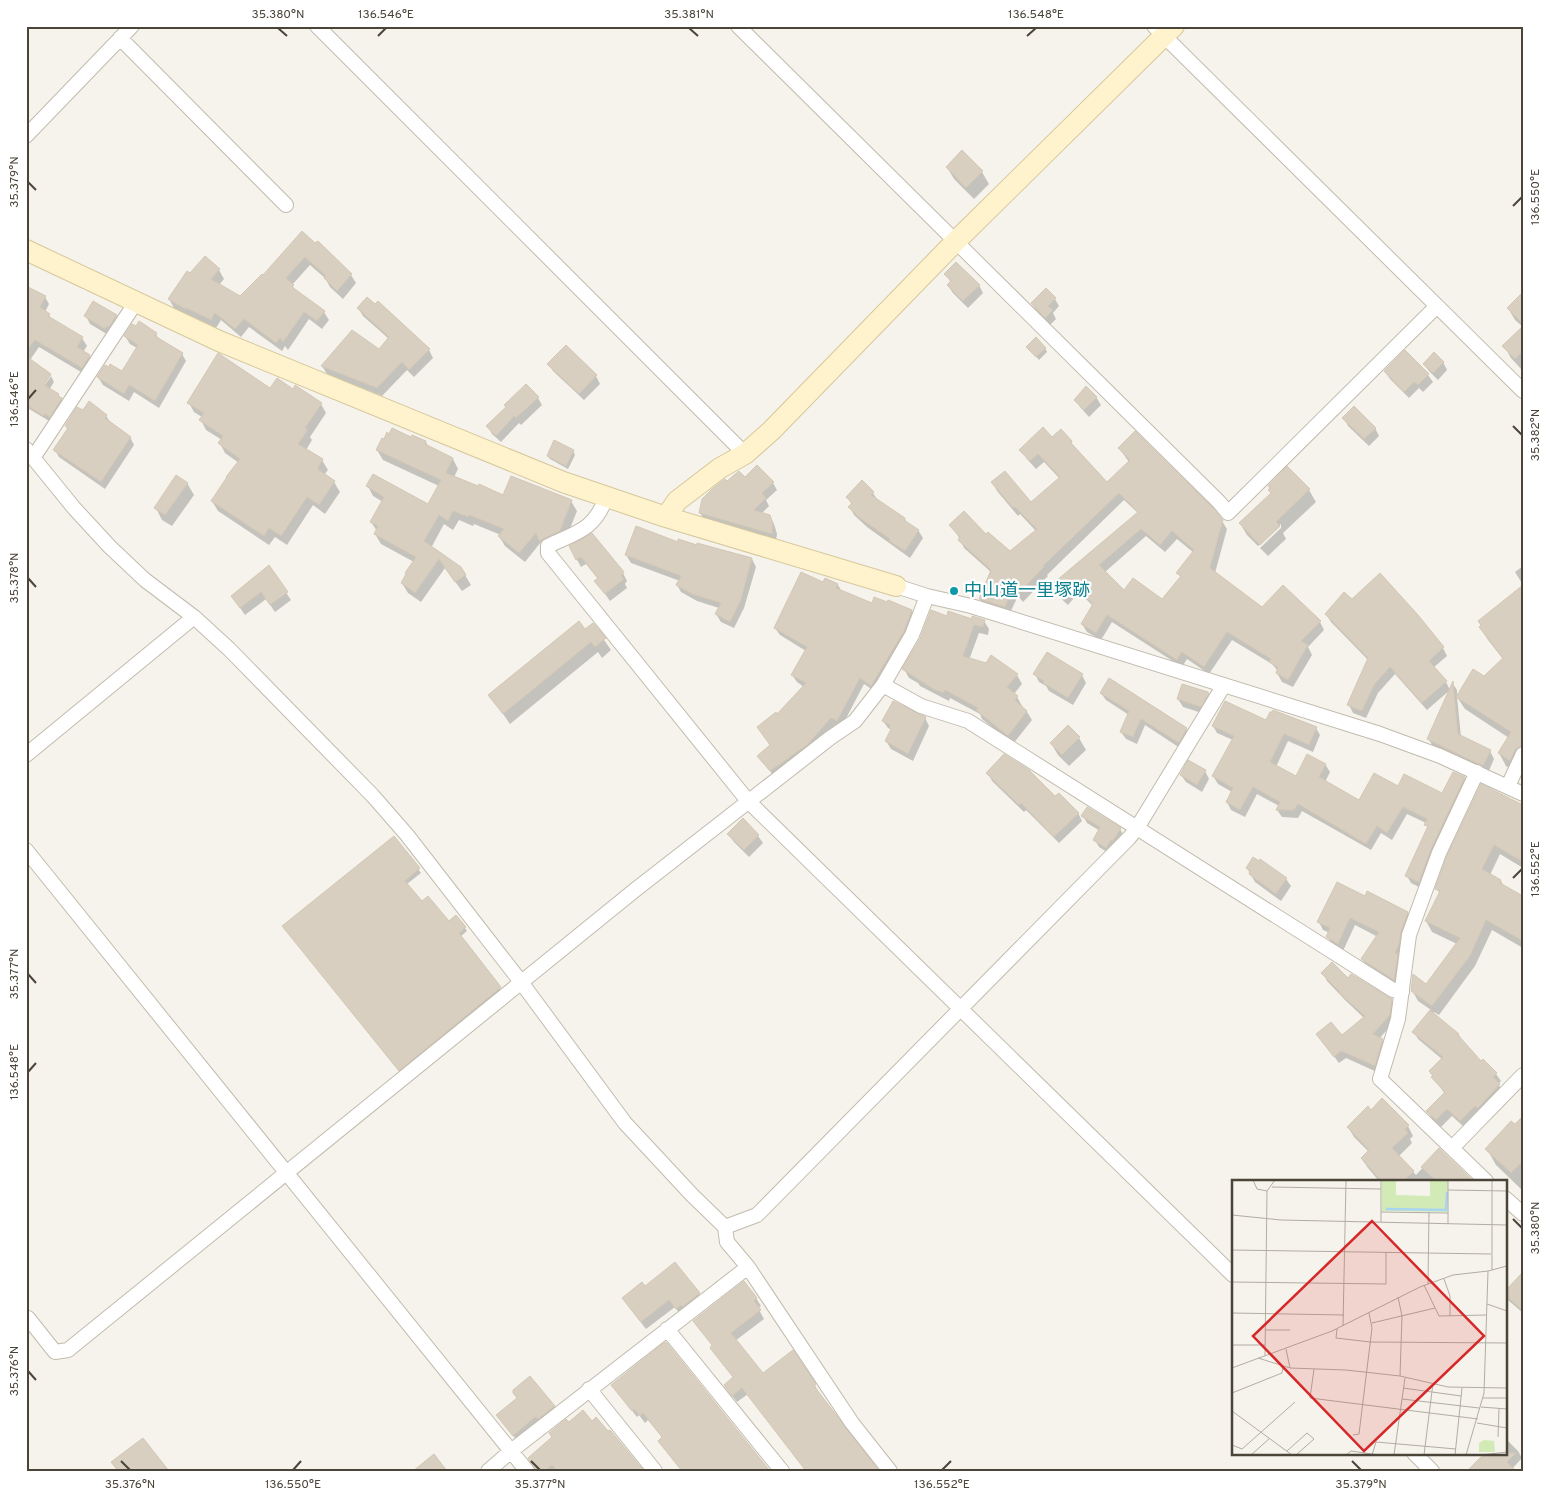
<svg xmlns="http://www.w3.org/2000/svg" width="1549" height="1497" font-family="Overpass,'Noto Sans JP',sans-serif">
<rect width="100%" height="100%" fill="#f6f3ec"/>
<path fill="#0003" fill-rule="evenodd" d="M962 152 982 172 989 184 974 199 954 179 947 167Z
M318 243 351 275 356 283 343 299 330 287 325 278 310 265 292 285 296 292 324 312 329 320 322 329 309 319 288 350 285 346 282 351 249 327 241 337 221 320 216 328 191 316 190 317 174 308 169 299 205 257 219 270 224 279 219 285 240 298Z
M946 274 979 285 983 293 968 308 953 293 948 286 951 283Z
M26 288 45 297 49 304 45 312 49 315 52 320 82 338 87 346 83 352 89 356 94 364 86 375 39 347 30 360 51 376H48L41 391 51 376 54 382 49 390 58 395 66 406 54 424 26 407Z
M1523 294V327L1515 320 1508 308Z
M1055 299 1059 306 1053 313 1056 319 1050 325 1037 311 1032 304Z
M358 308 429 350 433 358 414 377 407 370 382 396 327 374 322 366 379 351 389 339 363 316Z
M86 316H116L120 324 110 336 90 324Z
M1523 328V368L1521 369 1511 358 1504 346Z
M156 334 159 340 182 354 186 361 159 408 134 392 129 401 103 385 98 377 122 373 137 348 130 344 125 336Z
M1028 347 1045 348 1047 352 1039 360Z
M1443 362 1447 370 1438 380 1429 371 1424 364Z
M549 364 596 376 600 384 584 400 553 371Z
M1385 371 1428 375 1433 382 1423 392 1419 388 1409 398 1390 379Z
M270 389 293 391 321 404 326 413 310 437 312 440 306 450 322 460 328 470 324 475 334 482 340 492 325 514 313 505 287 545 275 537 269 545 218 511 212 501 239 463 225 453 220 443 222 440 206 430 201 420 202 417 194 412 189 403Z
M1096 397 1101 405 1089 417 1080 407 1075 400Z
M538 398 542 405 521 425 519 423 501 442 492 434 488 427Z
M83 412 106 416 111 423 130 437 134 445 105 489 59 457 55 450 68 430 66 426Z
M1344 418 1375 428 1379 436 1369 446 1348 426Z
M411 439 426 442 429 448 453 459 458 469 454 477 504 497 571 501 577 511 565 541 546 550 541 542 525 562 505 546 499 536 501 535 474 524 473 526 459 520 453 530 444 524 431 548 465 575 471 585 462 591 445 568 421 602 408 593 402 583 414 562 381 544 375 534 377 531 371 522 383 502 373 496 368 486 428 506 439 486 383 460 377 450Z
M1052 439 1071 442 1076 450 1107 484 1129 462 1119 448 1222 521 1227 529 1215 573 1262 608 1320 622 1324 630 1308 647 1312 655 1293 687 1282 682 1277 673 1278 671 1272 664 1232 640 1209 674 1187 659 1182 667 1112 622 1101 640 1087 632 1082 624 1093 606 1079 592 1068 605 1056 594 1051 586 1138 513 1124 500 1047 575 1048 576 1023 602 1018 596 1009 615 985 607 980 599 992 573 964 548 960 539 951 526 986 536 1010 553 1036 531 1020 514 1018 516 997 491 993 483 1031 503 1060 479 1044 462 1036 469 1026 458 1021 450ZM1146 536 1165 552 1177 539 1194 553 1178 573 1181 578 1163 601 1124 591 1105 572Z
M573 451 575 455 568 469 550 459 548 456Z
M1287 468 1309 490 1316 502 1283 533 1286 539 1268 556 1260 548 1281 528V524L1258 546 1247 535 1240 523 1271 494Z
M745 478 773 483 777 490 766 500 769 506 761 514 770 516 774 524 777 534 776 541 704 520 700 512 727 483Z
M862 482 873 493 878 501 905 519 907 524 918 530 923 538 910 558 867 527 854 515 850 507 852 505 847 497Z
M187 483 194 495 172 526 162 520 156 508Z
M678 544 752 559 756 567 744 608 734 628 721 622 716 614 719 608 697 601 681 592 677 585 680 581 631 563 626 555Z
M570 547 623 573 627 581 625 584 627 588 610 601 596 581 598 579 586 564 581 567Z
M1523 566V585L1515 572Z
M269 567 291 600 275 612 266 599 245 615 232 596Z
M824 583 838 585 842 592 872 605 912 611 916 618 876 692 864 684 841 728 835 725 811 753 775 778 759 756 771 746 777 716 804 687 797 682 792 675 806 651 780 635 775 628Z
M1523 587V763L1517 773 1506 766 1499 753 1509 738 1465 709 1457 697 1461 737 1490 751 1494 759 1488 773 1433 747 1429 739 1453 684 1457 690V696L1484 678 1503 659 1488 640 1480 627Z
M1352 600 1443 648 1447 656 1433 668 1446 682 1450 690 1427 710 1395 674 1378 693 1366 718 1353 713 1349 705 1369 661 1331 622 1326 614Z
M948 617 984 621 989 629 988 635 979 633 969 660 1017 675 1022 684 1014 694 1017 697 1022 706 1021 707 1027 712 1032 720 1013 744 982 719 980 714 950 698 949 701 920 686 918 683 909 678 904 669Z
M593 624 611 650 602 658 598 652 510 724 490 695Z
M1035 674 1082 675 1086 683 1073 705 1049 691 1046 686 1039 682Z
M1110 679 1186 729 1191 737 1183 750 1145 725 1137 744 1126 739 1121 732 1129 715 1106 700 1101 693Z
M1208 695 1212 702 1205 714 1183 707 1178 699Z
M925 718 929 726 913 761 891 749 886 741 892 730 888 728 883 721Z
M1267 722 1316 728 1320 735 1313 752 1288 741 1276 767 1296 778 1325 764 1330 772 1325 782 1360 802 1399 788 1442 795 1464 778 1469 786 1423 889 1411 883 1407 876 1428 828 1426 823 1407 814 1392 840 1381 833 1371 850 1302 811 1298 818 1282 817 1277 810 1279 806 1257 794 1245 817 1231 810 1227 802 1232 792 1218 784 1213 776 1233 740 1217 733 1213 726Z
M1068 727 1079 738 1086 750 1069 766 1058 755 1051 743Z
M1205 771 1209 779 1202 792 1186 782 1181 775Z
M988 773 1055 798 1078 813 1082 821 1059 843 1026 810 1024 812 992 781Z
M1523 807V868L1500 854 1490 875 1501 881 1504 887 1523 898V948L1492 930 1475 966 1439 1015 1434 1012 1433 1014 1459 1035 1462 1042 1481 1062 1496 1074 1501 1081 1498 1084 1504 1093 1465 1128 1452 1116 1441 1127 1432 1119 1428 1111 1445 1094 1433 1077 1443 1060 1418 1039 1414 1032 1431 1010 1418 1001 1412 990 1426 986 1457 944 1432 932 1426 921 1440 894 1437 889Z
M1083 816 1120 829 1124 836 1110 854 1099 847 1095 840 1100 831 1087 823Z
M729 834 758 836 763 843 749 857 733 841Z
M394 838 421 873 407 884 422 902 448 923 465 928 467 931 460 937 502 991 401 1073 286 929Z
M1247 868 1286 879 1291 886 1281 901 1255 882Z
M1365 898 1407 913 1412 921 1398 987 1367 967 1362 959 1378 937 1355 925 1343 951 1332 945 1328 937 1330 933 1323 930 1319 922Z
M1323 973 1348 980 1391 1000 1395 1007 1393 1023 1379 1039 1382 1040 1386 1047 1379 1073 1346 1058 1339 1063 1317 1034 1341 1036 1364 1018 1345 1000 1327 981Z
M1371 1112 1408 1126 1413 1136 1410 1139 1412 1143 1399 1156 1416 1175 1439 1150 1471 1181H1379L1368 1168 1362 1159 1369 1152 1354 1137 1348 1127Z
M1523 1117V1186L1521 1189 1496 1165 1487 1149Z
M675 1263 704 1301 681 1316 675 1307 646 1329 628 1306 645 1287Z
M1523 1275V1313L1509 1301 1505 1294Z
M756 1298 761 1306 758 1308 764 1319 735 1341 763 1375 815 1385 818 1393 877 1471H801L804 1468 748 1394 737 1402 730 1393 725 1385 734 1378 711 1348Z
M613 1386 768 1471H682L664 1448 663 1438 648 1420 645 1423 639 1415 637 1417Z
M518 1399 554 1406 559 1414 518 1442 498 1416Z
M1505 1438 1518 1451 1522 1458 1512 1469 1471 1471 1505 1453Z
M530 1459 641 1471H537Z"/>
<path fill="#d8cfc1" stroke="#d3c7b4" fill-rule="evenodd" d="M962 150 983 171 966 188 946 167Z
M302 231 315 243 318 241 352 274 337 291 324 278 326 276 305 257 286 278 294 285 292 287 325 311 317 321 304 312 283 342 280 338 276 343 244 319 235 329 215 313 211 320 186 308 185 309 168 299 187 271 190 273 205 256 220 269 211 279 240 296 262 274 263 275Z
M956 262 980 285 963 301 947 285 951 281 944 274Z
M26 286 46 296 40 307 50 314 48 316 83 337 77 347 90 355 82 368 35 340 26 352Z
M1046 288 1056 298 1048 306 1053 310 1045 318 1031 303Z
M1523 292V324L1507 308Z
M367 297 375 304 378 301 430 349 409 370 402 362 377 388 321 366 352 330 379 349 389 337 357 308Z
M93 301 117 315 109 327 107 326 105 329 84 316Z
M139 321 157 333 155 336 183 353 155 401 129 385 124 394 97 377 105 365 109 367 110 364 122 371 138 345 124 336 132 324 136 326Z
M1523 326V351L1515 359 1502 346Z
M1036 337 1046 348 1036 357 1026 347Z
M566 345 597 375 579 394 547 364Z
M1405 350 1429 374 1418 385 1414 382 1404 392 1384 371Z
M1434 352 1444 362 1433 373 1423 364Z
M218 353 270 388 277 378 293 389 295 385 322 403 305 428 308 430 298 444 323 459 318 468 319 470 335 481 319 505 307 497 281 536 269 528 264 536 211 501 227 477H226L240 459 218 443 223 436 199 420 204 413 187 403Z
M26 356 51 374 44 385 59 394 58 396 62 398 50 417 45 414 44 416 26 405Z
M526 384 539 397 516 418 514 416 496 436 486 426 506 407 504 405Z
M1086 386 1097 397 1084 410 1074 400Z
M89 401 107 415 105 418 131 437 101 482 53 450 68 428 65 426 77 407 83 410Z
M1354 406 1376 428 1364 439 1342 418Z
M1043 427 1052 437 1061 429 1072 441 1071 443 1107 482 1130 460 1118 448 1135 431 1213 508 1223 520 1210 568 1262 607 1283 585 1321 621 1301 641 1308 645 1288 680 1276 673 1278 667 1269 662 1271 659 1227 632 1204 667 1182 652 1177 660 1107 615 1096 633 1081 624 1093 604 1073 585 1063 598 1050 586 1138 512 1119 493 1043 566 1044 567 1018 594 1013 589 1005 607 979 599 991 570 958 540 960 537 949 525 964 511 986 534 988 532 1010 551 1037 529 1015 507 1013 508 991 482 1005 471 1031 502 1060 477 1038 454 1030 461 1019 450ZM1141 529 1160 545 1172 531 1194 550 1176 573 1181 576 1162 599 1133 578 1124 590 1099 565Z
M392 428 411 437 412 435 426 441 425 444 453 458 446 473 478 486 479 484 503 495 511 476 572 500 560 531 539 541 536 533 519 553 498 536 504 529 469 515 468 517 453 511 448 521 439 515 424 541 461 567 466 575 455 582 439 559 415 593 401 583 406 574 405 573 416 557 374 534 378 526 370 522 384 497 366 486 373 474 428 504 441 480 376 450 382 438 384 439 387 432 389 434Z
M554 440 574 450 566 466 547 456Z
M757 465 774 482 762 493 766 498 754 510 770 515 773 525 772 534 699 513 702 499 712 489 725 479 727 481 739 471 745 477Z
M1287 466 1310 489 1276 522 1280 526 1260 545 1239 523 1271 493 1268 490 1270 488 1268 486Z
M176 475 188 483 165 515 154 508Z
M862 480 874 492 871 495 905 518 904 520 919 530 905 551 889 541 890 539 861 519 848 507 852 503 846 497Z
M636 526 678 542V539L697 545V543L752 558 741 600 730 622 715 614 721 603 692 594 676 585 681 576 625 555Z
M592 533 624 572 621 576 624 579 605 594 594 581 598 578 581 557 576 560 569 546Z
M269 565 288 592 270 605 261 592 240 608 231 596Z
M801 572 823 582 825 578 838 584 836 588 872 603 874 597 887 602 888 600 912 610 904 631 871 686 860 678 837 721 831 718 807 745 770 771 757 756 770 745 757 727 776 712 777 714 806 683 791 675 807 647 774 628Z
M1380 573 1418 615 1444 647 1429 661 1447 681 1422 703 1390 667 1374 685 1362 711 1347 705 1368 658 1325 614 1344 592 1352 599Z
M1523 585V745L1515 750 1510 761 1498 753 1511 732 1456 697 1473 669 1484 676 1503 658 1479 627 1481 625 1478 621Z
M931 610 947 616 948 611 972 619V616L985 620 983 627 974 625 963 656 986 663 991 655 1018 674 1007 687 1018 696 1015 700 1027 711 1008 736 976 710 978 708 945 690 944 693 935 690 902 669 920 639Z
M579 621 585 629 593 623 606 638 595 647 591 642 503 714 488 695Z
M1047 652 1083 674 1068 698 1043 683 1044 681 1033 674Z
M1109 678 1187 728 1179 743 1141 719 1133 737 1120 732 1129 711 1100 693Z
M1453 681 1458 734 1491 750 1483 766 1427 739Z
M1182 684 1208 692 1209 694 1201 707 1177 699Z
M893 701 926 717 908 754 885 741 891 729 889 728 890 725 882 721Z
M1225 701 1266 720 1270 712H1272L1273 710 1317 727 1309 745 1284 734 1270 762 1296 776 1307 754 1326 764 1319 777 1359 800 1374 773 1398 786 1404 774 1442 793 1453 772 1465 777 1431 849 1419 882 1405 876 1428 826 1424 825 1427 819 1403 807 1387 833 1377 826 1366 844 1298 804 1294 810H1276L1280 802 1253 787 1240 810 1226 802 1233 788 1212 776 1234 736 1212 726Z
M1068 725 1080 737 1062 755 1050 743Z
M1004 754 1029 770 1055 796 1059 793 1079 813 1054 837 1021 803 1019 805 986 773Z
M1188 760 1206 770 1197 785 1180 775Z
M1481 784 1523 805V862L1494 845 1482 869 1501 880 1500 883 1523 896V941L1486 920 1470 956 1432 1006 1411 991 1413 974 1426 984 1460 938 1425 921 1440 891 1435 889 1447 856Z
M1087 807 1121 828 1113 841 1111 840 1106 848 1093 840 1100 827 1081 816Z
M743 818 759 835 744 850 727 834Z
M394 836 420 868 405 881 422 901 428 896 449 921 456 915 466 927 459 933 501 987 399 1071 282 926Z
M1253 857 1259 861 1260 859 1287 878 1276 894 1249 874 1250 871 1246 868Z
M1337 882 1365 896 1367 891 1408 912 1401 932 1399 944 1395 953 1398 954 1394 980 1361 959 1379 932 1350 918 1338 944 1326 937 1330 928 1317 922Z
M1332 962 1348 978 1351 974 1392 999 1390 1015 1373 1034 1383 1039 1375 1066 1341 1051 1334 1057 1316 1034 1331 1022 1342 1035 1365 1016 1339 993 1340 992 1321 973Z
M1430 1010 1459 1034 1458 1035 1481 1061 1483 1059 1497 1073 1493 1077 1500 1084 1478 1108 1475 1106 1460 1121 1447 1109 1436 1120 1426 1111 1445 1092 1431 1077 1433 1076 1429 1071 1443 1057 1412 1032Z
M1382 1098 1409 1125 1405 1129 1408 1133 1392 1148 1414 1171 1404 1181H1381L1361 1158 1369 1150 1347 1127 1368 1106 1371 1110Z
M1523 1116V1161L1511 1173 1485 1149 1511 1121 1515 1124Z
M1439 1148 1473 1181H1436L1421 1167Z
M675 1262 700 1293 682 1307 681 1305 676 1309 669 1300 641 1322 622 1298 642 1282 645 1286Z
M1523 1272V1311L1505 1295V1291Z
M744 1281 757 1298 754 1301 761 1310 731 1333 763 1373 793 1350 816 1384 814 1386 879 1471H806L742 1388 732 1396 724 1385 733 1377 710 1348 712 1345 693 1321Z
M665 1342 667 1343 770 1471H682L658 1441 662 1437 643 1413 640 1416 634 1409 632 1411 611 1385Z
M530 1376 555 1406 538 1419 535 1417 513 1436 496 1415 517 1398 513 1393V1390Z
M583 1410 592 1421 596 1417 608 1431 610 1430 644 1471H557L552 1465 545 1471H536L528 1458 552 1437 549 1433 566 1419 569 1422Z
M143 1438 169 1471H118L111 1462Z
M1485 1453H1516L1507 1462 1516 1471H1467Z
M434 1454 447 1471H413Z"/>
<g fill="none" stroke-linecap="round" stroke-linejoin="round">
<g stroke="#c2bbae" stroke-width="16">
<path id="street" d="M317 26 745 454
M738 26 1219 502 1228 513 1437 306
M1154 26 1523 391
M120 38 286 205
M26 136 132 26
M26 449 74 508 110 547 145 580 194 617 229 649 373 796 407 835 521 982 625 1123 692 1195 725 1227 727 1242 748 1267 852 1423 890 1471
M33 458 136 302
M606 498C594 530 577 532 548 546V553L748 801 1233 1275
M896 586 927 596 971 606 1380 734 1440 756 1523 794
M883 685 921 706 968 721 1393 990 1402 992
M26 755 194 617
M1477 772 1439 853 1409 935 1398 1019 1380 1079 1486 1181
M1508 786 1523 754
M26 850 527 1471
M1452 1148 1523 1075
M1505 1198 1523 1214
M725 1227 757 1215 1129 838 1137 828 1224 685
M28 1318 55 1352 68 1350 635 890 830 738 855 721 883 685 912 635 927 596
M667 1329 782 1471
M589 1389 655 1471
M1414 1453 1432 1471
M488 1471 511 1451 748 1267"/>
</g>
<g stroke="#d6c79b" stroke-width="22">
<path id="secondary" d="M26 250 219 341 563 482 666 517 896 586
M666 517 677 501 720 468 745 454 771 431 955 242 1174 26"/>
</g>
<use href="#street" stroke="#fff" stroke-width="14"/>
<use href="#secondary" stroke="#fff3cd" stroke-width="20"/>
</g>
<path fill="none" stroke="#4b4439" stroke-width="2" d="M278 28 287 36M689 28 698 36M378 36 386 28M1027 36 1036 28M28 182 36 190M1513 206 1522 197M28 399 36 390M1513 426 1522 435M28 578 36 587M1513 878 1522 869M28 974 36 983M28 1072 36 1063M1513 1219 1522 1228M28 1371 36 1380M121 1461 130 1470M531 1461 540 1470M1352 1461 1361 1470M293 1470 301 1461M942 1470 951 1461"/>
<circle fill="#0f9aa8" stroke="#fff" stroke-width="2" cx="954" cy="591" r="5"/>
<g text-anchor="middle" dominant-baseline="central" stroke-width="4.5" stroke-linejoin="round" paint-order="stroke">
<g font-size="18" fill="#0d838f" stroke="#fff" text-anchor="start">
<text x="964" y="591">中山道一里塚跡</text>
</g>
</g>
<g transform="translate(1232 1180)">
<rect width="275" height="275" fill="#f6f3ec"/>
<path d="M150 0H164V15L198 16V0H216L215 32 150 31ZM252 260 262 261 263 272H247V263Z" fill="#d2eab5"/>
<path fill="none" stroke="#a9d4f2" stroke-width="2.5" d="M154 29 214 30 215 12"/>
<path fill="none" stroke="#b2ada4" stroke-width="1" d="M21 0 25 9 35 11M260 0V90M40 7 149 9M216 10 275 11M149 32 216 33M0 35 49 40 275 45M149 42V0M216 44V0M0 70 259 74M212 99 218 116V136M0 102 154 104V72M196 104 197 32M192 105 207 136 254 135M166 117 170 136 168 196M255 124 275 131M0 133 112 135M140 143 203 128M111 146 114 0M105 149 104 158 138 162 275 163M33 150H58M0 165H33M54 169 58 188M33 176 35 11 43 0M26 178 58 188 114 190 168 196 216 207 275 208M0 188 100 151 188 107 221 95 256 91M82 189 78 218 246 239M171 208 229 216M0 213 50 193 51 187M251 218H275M170 219 247 228M249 227 275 229M0 231 60 275M245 243 275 248M121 255 127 254 140 148 137 133M266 257 267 229M0 265 10 269 63 222M55 271 75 253 82 259 64 275M19 275 38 258M114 275 119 271 146 275M140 275 144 262 224 269M162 275 173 198M192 275 201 203M223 275 230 208M234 275 252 213 256 91 275 86M249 275 275 272"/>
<path fill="#d62828" fill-opacity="0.15" stroke="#d62828" stroke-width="2.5" d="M140 41 252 156 132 271 21 156Z"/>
<rect width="275" height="275" fill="none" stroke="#4b4439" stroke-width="2.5"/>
</g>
<rect width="1549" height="1497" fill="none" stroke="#ffffff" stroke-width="55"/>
<rect x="28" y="28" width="1494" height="1442" fill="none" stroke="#4b4439" stroke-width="2"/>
<g font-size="12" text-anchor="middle" fill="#4b4439">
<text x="278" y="18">35.380°N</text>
<text x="386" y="18">136.546°E</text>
<text x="689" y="18">35.381°N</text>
<text x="1036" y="18">136.548°E</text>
<text transform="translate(14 182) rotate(-90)" y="4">35.379°N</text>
<text transform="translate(1535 197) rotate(-90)" y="4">136.550°E</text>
<text transform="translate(14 399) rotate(-90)" y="4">136.546°E</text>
<text transform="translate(1535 435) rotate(-90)" y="4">35.382°N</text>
<text transform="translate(14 578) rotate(-90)" y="4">35.378°N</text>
<text transform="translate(1535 869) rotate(-90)" y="4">136.552°E</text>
<text transform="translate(14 974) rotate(-90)" y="4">35.377°N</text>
<text transform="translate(14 1072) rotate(-90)" y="4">136.548°E</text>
<text transform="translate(1535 1228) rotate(-90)" y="4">35.380°N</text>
<text transform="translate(14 1371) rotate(-90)" y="4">35.376°N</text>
<text x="130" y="1488">35.376°N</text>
<text x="293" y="1488">136.550°E</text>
<text x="540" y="1488">35.377°N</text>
<text x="942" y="1488">136.552°E</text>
<text x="1361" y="1488">35.379°N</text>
</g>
</svg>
